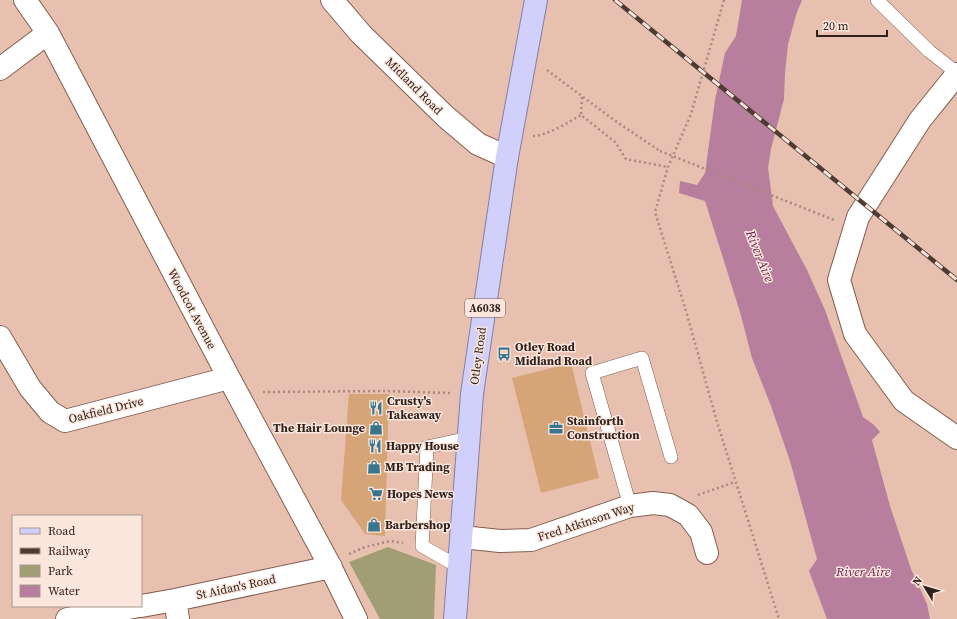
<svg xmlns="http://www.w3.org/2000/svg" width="957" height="619" font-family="'Source Serif 4',serif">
<rect width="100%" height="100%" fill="#e8c0af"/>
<path fill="#a19e75" d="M388 547 436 565 434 619H380L349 562Z"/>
<path fill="#b77e9e" d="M742 0H802L797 12 788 44 785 73 784 99 771 149 768 168 773 206 807 270 825 310 863 417 873 424 880 432 872 440 890 506 911 569 927 604 930 619H827L809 571 817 559 790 461 771 406 752 358 740 312 705 201 679 193 680 181 697 185 705 173 715 100 725 53 736 36Z"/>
<path fill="#d5a577" d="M571 363 599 478 541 493 512 378Z
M349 394H389L385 536 365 534 341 500Z"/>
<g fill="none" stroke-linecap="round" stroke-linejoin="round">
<g stroke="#825f50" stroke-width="14">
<path id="lane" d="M877 0 929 51 957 73
M630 506 592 373 642 358 671 457
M459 567 422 546 427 447 469 438"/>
</g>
<g stroke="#825f50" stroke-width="24">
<path id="street" d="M25 0 48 33 229 378 329 564 356 619
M332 0 361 34 446 117 478 144 507 157
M0 69 48 33
M957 74 920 120 858 217 839 280 855 334 904 401 957 438
M0 337 30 388 50 412 65 421 229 378
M462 537 500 541 531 540 630 506 653 503 670 505 688 515 701 532 707 553
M175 600 178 619
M141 606 175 600 331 567
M67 619 139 606"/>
</g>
<g stroke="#847eab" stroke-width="24">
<path id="primary" d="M455 619 472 394 507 157 536 0"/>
</g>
<path stroke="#a8897c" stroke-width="2.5" stroke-dasharray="2 3" stroke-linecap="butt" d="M724 0 691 114 668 167 655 212 686 311 717 422 779 619
M547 70 614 120 660 151
M582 97 581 115 615 142 626 159 668 167
M533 136C546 136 569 122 581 115
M776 197 834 220
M263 392 385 391 450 393
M698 495 735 482
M349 554 365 547 390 541 403 543"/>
<use href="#lane" stroke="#fff" stroke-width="13"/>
<use href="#street" stroke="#fff" stroke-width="22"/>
<use href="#primary" stroke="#d0d0fb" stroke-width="22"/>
<g stroke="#4e3c33" stroke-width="4.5">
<path id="rail" d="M615 0 957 280"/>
</g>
<use href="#rail" stroke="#fae6dd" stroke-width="3" stroke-dasharray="9" stroke-linecap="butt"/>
<path stroke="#a8897c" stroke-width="2.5" stroke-dasharray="2 3" stroke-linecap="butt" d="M660 151 776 197"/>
</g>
<defs>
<g id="bus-bare" transform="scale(1.08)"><path d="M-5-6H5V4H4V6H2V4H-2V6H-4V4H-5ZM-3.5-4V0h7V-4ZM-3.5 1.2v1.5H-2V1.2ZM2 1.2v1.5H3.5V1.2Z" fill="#39768d" stroke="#fae6dd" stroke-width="2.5" paint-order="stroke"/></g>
<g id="restaurant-bare" transform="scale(1.08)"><path d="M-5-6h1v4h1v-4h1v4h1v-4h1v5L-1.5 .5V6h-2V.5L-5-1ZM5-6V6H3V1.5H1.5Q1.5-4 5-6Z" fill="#39768d" stroke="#fae6dd" stroke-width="2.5" paint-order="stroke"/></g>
<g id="shop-bare" transform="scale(1.08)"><path d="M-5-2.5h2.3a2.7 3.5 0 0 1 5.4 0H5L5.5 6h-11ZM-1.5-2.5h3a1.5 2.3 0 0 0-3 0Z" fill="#39768d" stroke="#fae6dd" stroke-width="2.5" paint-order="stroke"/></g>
<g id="office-bare" transform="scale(1.08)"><path d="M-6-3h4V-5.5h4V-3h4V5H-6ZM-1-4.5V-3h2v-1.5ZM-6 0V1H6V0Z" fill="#39768d" stroke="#fae6dd" stroke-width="2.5" paint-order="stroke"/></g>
<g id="supermarket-bare" transform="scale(1.08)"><path d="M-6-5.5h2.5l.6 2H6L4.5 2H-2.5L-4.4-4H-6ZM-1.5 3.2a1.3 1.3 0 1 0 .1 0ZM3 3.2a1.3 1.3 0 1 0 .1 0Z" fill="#39768d" stroke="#fae6dd" stroke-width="2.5" paint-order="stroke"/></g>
</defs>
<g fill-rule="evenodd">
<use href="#bus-bare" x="504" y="354"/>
<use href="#restaurant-bare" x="376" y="408"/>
<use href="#shop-bare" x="376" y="428"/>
<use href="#office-bare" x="556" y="428"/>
<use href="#restaurant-bare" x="375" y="446"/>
<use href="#shop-bare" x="374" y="467"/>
<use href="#supermarket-bare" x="376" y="494"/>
<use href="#shop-bare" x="374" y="525"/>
</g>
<g text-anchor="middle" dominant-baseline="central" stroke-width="3" stroke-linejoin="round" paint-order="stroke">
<rect fill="#fae6dd" stroke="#6d5d55" stroke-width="1" x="465" y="299" width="40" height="18" rx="3"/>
<g font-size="11" font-weight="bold" fill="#30221b">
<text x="485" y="308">A6038</text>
</g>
<g font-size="12" fill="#30221b" stroke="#fae6dd">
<text transform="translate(414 86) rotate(45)">Midland Road</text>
<text transform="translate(192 309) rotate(62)">Woodcot Avenue</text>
<text transform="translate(478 356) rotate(-82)">Otley Road</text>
<text transform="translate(106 410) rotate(-14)">Oakfield Drive</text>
<text transform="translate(586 522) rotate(-18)">Fred Atkinson Way</text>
<text transform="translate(236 587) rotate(-12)">St Aidan's Road</text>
</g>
<g font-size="12" font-weight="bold" fill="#30221b" stroke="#fae6dd" text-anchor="start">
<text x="515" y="347">Otley Road<tspan x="515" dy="14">Midland Road</tspan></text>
<text x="387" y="401">Crusty's<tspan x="387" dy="14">Takeaway</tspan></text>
<text x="567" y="421">Stainforth<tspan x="567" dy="14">Construction</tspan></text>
<text x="365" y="428" text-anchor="end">The Hair Lounge</text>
<text x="386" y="446">Happy House</text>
<text x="385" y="467">MB Trading</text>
<text x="387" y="494">Hopes News</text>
<text x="385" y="525">Barbershop</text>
</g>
<g font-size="13" font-style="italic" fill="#68234f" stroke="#fae6dd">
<text transform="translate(760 256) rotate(68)">River Aire</text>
<text x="863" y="571">River Aire</text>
</g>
</g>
<rect x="12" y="515" width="130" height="92" fill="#fae6dd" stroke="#a9988f"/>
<rect x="20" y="528" width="20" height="6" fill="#d0d0fb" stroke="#a9988f"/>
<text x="48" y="535" font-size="12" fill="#30221b">Road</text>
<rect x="20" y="548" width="20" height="6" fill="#4e3c33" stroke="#a9988f"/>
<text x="48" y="555" font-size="12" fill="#30221b">Railway</text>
<rect x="20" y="565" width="20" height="12" fill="#a19e75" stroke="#a9988f"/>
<text x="48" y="575" font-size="12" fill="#30221b">Park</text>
<rect x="20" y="585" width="20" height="12" fill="#b77e9e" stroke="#a9988f"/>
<text x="48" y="595" font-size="12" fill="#30221b">Water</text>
<g transform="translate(925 587) rotate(308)" stroke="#fae6dd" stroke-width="3" paint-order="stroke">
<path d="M0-3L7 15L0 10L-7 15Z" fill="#30221b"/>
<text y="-6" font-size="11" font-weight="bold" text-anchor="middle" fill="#30221b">N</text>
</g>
<path d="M817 30v6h70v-6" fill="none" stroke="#30221b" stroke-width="2"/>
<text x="823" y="30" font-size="12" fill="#30221b" stroke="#fae6dd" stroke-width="3" paint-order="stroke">20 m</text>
</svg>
